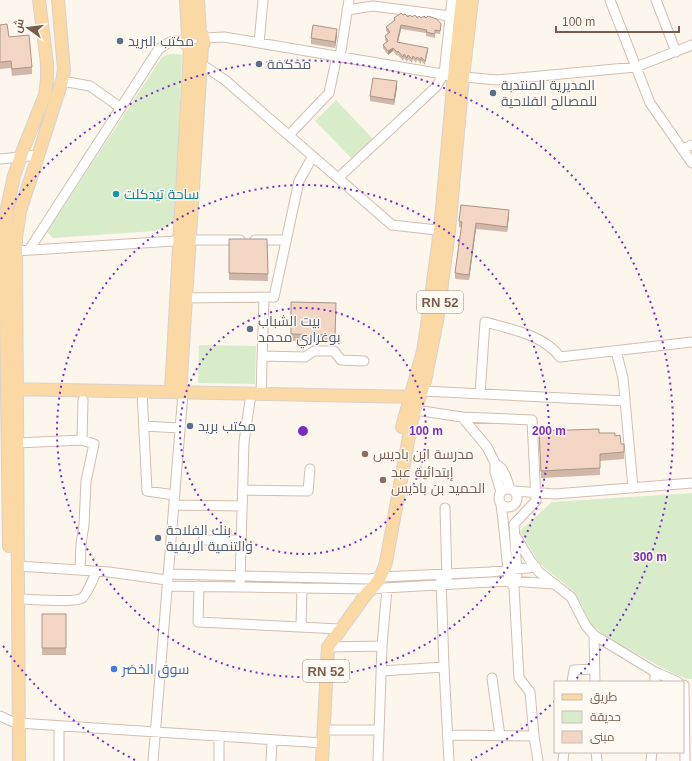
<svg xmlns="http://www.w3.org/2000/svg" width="692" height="761" font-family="Helvetica,Cairo,sans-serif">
<rect width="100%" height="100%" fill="#fdf6ec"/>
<path fill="#d8ecc9" d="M170 54H177L182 55 175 222 165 227 154 231 53 238 47 232 162 57Z
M336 100 373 139 352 159 315 121Z
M199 345 256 346 255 384 198 383Z
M692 493V679H688L672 673 609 639 591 624 581 603 573 591 539 563 520 531 552 502Z"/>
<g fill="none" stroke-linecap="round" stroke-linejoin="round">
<g stroke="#d1beb0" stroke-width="11">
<path id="minor" d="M610 0 650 103 692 163
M656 0 676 52
M347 10 373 6 450 16
M204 38 224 37 454 76 497 80 636 67 692 45
M259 43 263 0
M340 57 349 0
M201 64 225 80 392 225 446 231
M62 81 90 86 121 108
M289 135 329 93 337 56
M682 149 692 145
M0 159 38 155
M338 178 436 87 444 74 452 0
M255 240H286
M11 250 16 251 190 240H240
M29 250 158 50C170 41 170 40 186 41
M180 298 274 297 299 181 313 156
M616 351 623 378 633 488
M262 356 305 357 314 351H334L341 360 364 361
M422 391 625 401
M142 392 147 491 174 495
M261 394 264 297
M480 394 485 322C511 329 544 335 560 357L692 342
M410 410 422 411 462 417 487 447 495 463 502 469 506 477 510 489
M462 417 532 420 536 501 514 524 517 575
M144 426 180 428
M82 440 83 400
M17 443 82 440 94 444 86 481 84 525 81 544 80 570
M495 463V472L501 492
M499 498a9 9 0 1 1 18 0a9 9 0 1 1-18 0Z
M243 490 308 491 310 469
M514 491 555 494 692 483
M174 505 242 506
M501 505 503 520 509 581 514 587 519 678 530 692 534 736 538 761
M445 508 447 580
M515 535 530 560 539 572 571 597 586 626 594 635 655 672 678 682
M203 540H241
M18 566 109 572 167 580
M168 574 370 579 381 577 490 572 536 567
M441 580 444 667 449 761
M240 582 244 442 251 394
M167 586 366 589 509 581 555 584
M199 586 198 622 340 629
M18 599C28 599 76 603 82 598 87 595 94 576 97 571
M301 627 302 588
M594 635 595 682
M328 647 382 646
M381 671 444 667
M492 678 500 736
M572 682 574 670 594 669
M655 682V672
M684 685 685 761
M0 716 11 721 18 723 323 743
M323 730H379
M448 735 534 736
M596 752 597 761
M59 761V726
M153 761 183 393
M219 761V736
M271 761 272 740
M378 761 382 646 387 588
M563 761 564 752
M651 761 652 752"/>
</g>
<g stroke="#dad1cd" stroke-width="14">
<path id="major" d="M186 0 188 35
M198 0 200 33
M186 41a9 9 0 1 1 18 0a9 9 0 1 1-18 0Z
M9 389 417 397
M171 392 190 49
M180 393 202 47
M402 427 423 351 428 319 440 230 454 76 462 0
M9 546 5 235 7 208 14 176 23 150 45 95 47 80V63L39 0
M19 761 16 238 20 211 36 162 62 81 64 70 58 0
M322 761 328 647 367 593C378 584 382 575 386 562L412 420 425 381 437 321 449 231 463 77 472 0"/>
</g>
<use href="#minor" stroke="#fff" stroke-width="9"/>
<use href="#major" stroke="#fbd9a5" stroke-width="12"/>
</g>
<path fill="#d1b7a8" d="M403 15 417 18H426L441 28 440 34 435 33V38L426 36V33L401 29 398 42 428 51 425 65 421 61V64L417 60 416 63 413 59 412 63 408 59 407 62 404 58 403 61 398 55 397 56 393 51 388 55 383 48V45L386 42 385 40V36L388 33 386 31V27L394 21V18Z
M0 25 9 37 32 67V74L12 76 11 68 0 69Z
M337 35 335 48 311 44V38Z
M397 87 394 105 370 101V96Z
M509 216 507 232 476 229 469 280 455 279V273L461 227H459V221Z
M229 239H267L268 281 229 280Z
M291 302 336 303 335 342 291 341Z
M539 431 615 436 621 444 624 452V459L600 461V475L541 478Z
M66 614V655H42V648Z"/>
<path fill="#aa9588" d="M401 25V29L397 46V42Z
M337 29V35L335 48V42Z
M393 48V51L388 55V51Z
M397 81V87L394 105V100Z
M509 210V216L507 232V227Z
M476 223V229L469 280V275Z"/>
<path fill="#f3d5c3" stroke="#aa9588" d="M401 13 403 15 405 14 408 17 410 15 412 17 415 15 417 18 419 16 421 18 424 16 426 18 428 16 437 19 441 24 440 31 435 30V34L426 32 427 30 401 25 397 42 428 48 425 61 421 57V60L417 57 416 59 413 56 412 59 408 55 407 58 404 54 403 57 398 51 397 52 393 48 388 51 383 45 388 41 385 36 390 32 386 27 395 20 394 18Z
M7 24 9 37 29 35 32 67 12 69 11 61 0 62V25Z
M313 25 337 29 335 42 311 38Z
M373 78 397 81 394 100 370 96Z
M461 205 509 210 507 227 476 223 469 275 455 273 462 222 459 221Z
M229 239H267L268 274 229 273Z
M291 302 336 303 335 335 291 334Z
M599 429V433H615V436L620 435 621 444H624V452L600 454V468L541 471 539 431Z
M42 614H66V648H42Z"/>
<g fill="none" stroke="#7b2cbf" stroke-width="2" stroke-dasharray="2 4">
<circle cx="303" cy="431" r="123"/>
<circle cx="303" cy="431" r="246"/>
<path d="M555 701A369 369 0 0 1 471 760M135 760A369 369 0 0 1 1 643M1 219A369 369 0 1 1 575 680"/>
</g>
<g fill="#5c6f8a" stroke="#fffaf3" stroke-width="1.5">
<circle cx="120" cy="41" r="4"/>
<circle cx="259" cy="64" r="4"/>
<circle cx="493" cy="93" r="4"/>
<circle cx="250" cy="329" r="4"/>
<circle cx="190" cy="426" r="4"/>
<circle cx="158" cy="538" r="4"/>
</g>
<circle fill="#0f9aa8" stroke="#fffaf3" stroke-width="1.5" cx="116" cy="194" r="4"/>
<g fill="#8d6e63" stroke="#fffaf3" stroke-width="1.5">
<circle cx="365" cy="454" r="4"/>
<circle cx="383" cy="480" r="4"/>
</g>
<circle fill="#3f7fe0" stroke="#fffaf3" stroke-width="1.5" cx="114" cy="669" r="4"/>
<g text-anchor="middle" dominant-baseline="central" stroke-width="3" stroke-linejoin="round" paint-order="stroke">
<g fill="#fffaf3" stroke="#a28b7f" stroke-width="1">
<rect x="417" y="291" width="46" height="22" rx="3"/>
<rect x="303" y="660" width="46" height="22" rx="3"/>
</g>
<g font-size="13" font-weight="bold" fill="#7a5c4d">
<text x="440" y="302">RN 52</text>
<text x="326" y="671">RN 52</text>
</g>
<g font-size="14" fill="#4e5e75" stroke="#fffaf3" text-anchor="start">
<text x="128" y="41">مكتب البريد</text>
<text x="267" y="64">محكمة</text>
<text x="501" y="85">المديرية المنتدبة<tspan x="501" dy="16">للمصالح الفلاحية</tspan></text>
<text x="258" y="321">بيت الشباب<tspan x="258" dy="16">بوغراري محمد</tspan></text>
<text x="198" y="426">مكتب بريد</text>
<text x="166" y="530">بنك الفلاحة<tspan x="166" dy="16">والتنمية الريفية</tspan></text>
</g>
<g font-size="14" fill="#0d838f" stroke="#fffaf3" text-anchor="start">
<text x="124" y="194">ساحة تيدكلت</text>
</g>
<g font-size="14" fill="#785e54" stroke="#fffaf3" text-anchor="start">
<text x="373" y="454">مدرسة ابن باديس</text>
<text x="391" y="472">إبتدائية عبد<tspan x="391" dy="16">الحميد بن باديس</tspan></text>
</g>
<g font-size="14" fill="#366cbe" stroke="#fffaf3" text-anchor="start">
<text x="122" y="669">سوق الخضر</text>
</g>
</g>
<circle cx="303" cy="431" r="6" fill="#7b2cbf" stroke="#fffaf3" stroke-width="2"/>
<g font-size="12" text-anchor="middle" font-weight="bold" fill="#7b2cbf" stroke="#fffaf3" stroke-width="3" stroke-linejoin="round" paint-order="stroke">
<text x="426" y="435">100 m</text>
<text x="549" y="435">200 m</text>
<text x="650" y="561">300 m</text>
</g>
<rect x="554" y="681" width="130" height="72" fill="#fffaf3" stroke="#cabbb1"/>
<rect x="562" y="694" width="20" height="6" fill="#fbd9a5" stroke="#cabbb1"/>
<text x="590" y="701" font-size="12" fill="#7a5c4d">طريق</text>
<rect x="562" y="711" width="20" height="12" fill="#d8ecc9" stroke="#cabbb1"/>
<text x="590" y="721" font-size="12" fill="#7a5c4d">حديقة</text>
<rect x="562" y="731" width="20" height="12" fill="#f3d5c3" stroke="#cabbb1"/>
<text x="590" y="741" font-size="12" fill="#7a5c4d">مبنى</text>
<g transform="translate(28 28) rotate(284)" stroke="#fffaf3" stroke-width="3" paint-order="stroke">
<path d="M0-3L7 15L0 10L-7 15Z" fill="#7a5c4d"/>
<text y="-6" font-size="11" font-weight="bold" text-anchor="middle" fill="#7a5c4d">ش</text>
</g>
<path d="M556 26v6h123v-6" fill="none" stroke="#7a5c4d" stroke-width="2"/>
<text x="562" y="26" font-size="12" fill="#7a5c4d" stroke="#fffaf3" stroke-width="3" paint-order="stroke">100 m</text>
</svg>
